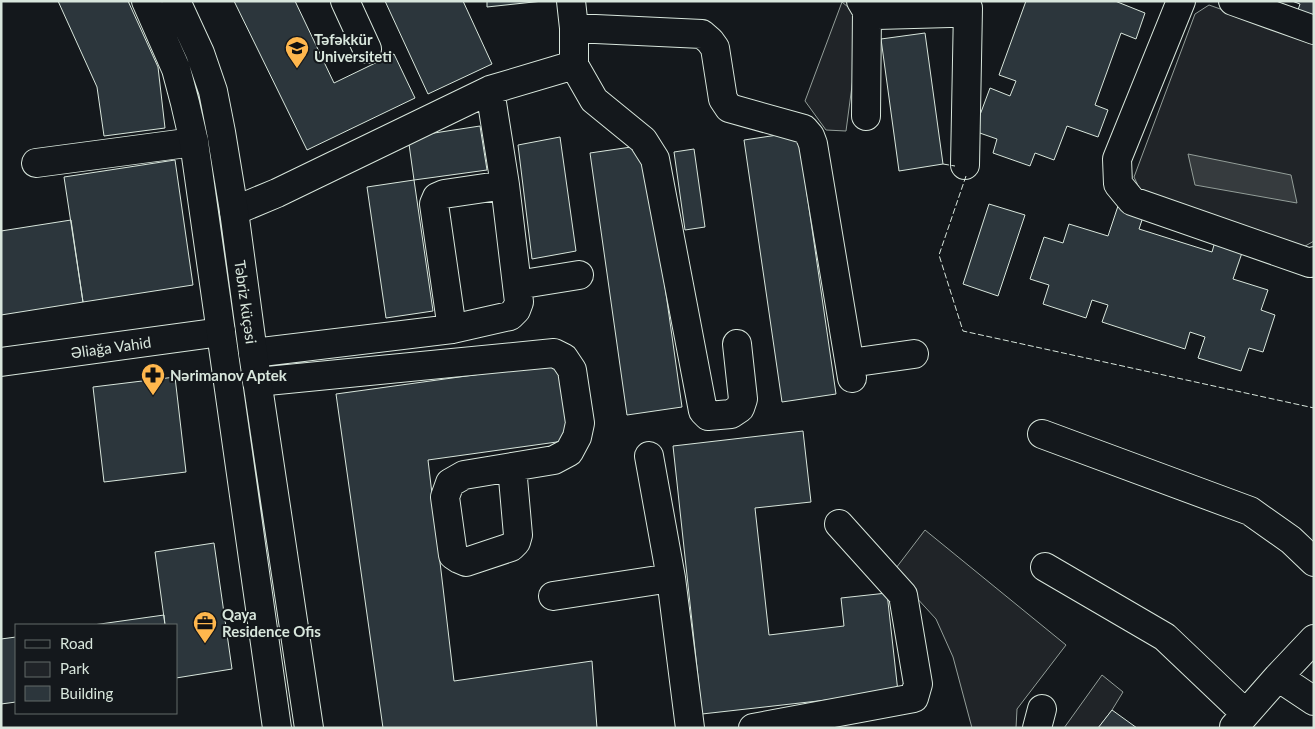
<svg xmlns="http://www.w3.org/2000/svg" width="1315" height="729" font-family="Lato,sans-serif">
<rect width="100%" height="100%" fill="#14181c"/>
<path fill="#202428" stroke="#939e99" d="M842 2 861 18 846 131 826 130 805 101Z
M1209 5 1314 42V241L1300 249 1142 194 1134 177 1195 14Z
M925 530 1066 645 1017 709 1016 728H972L953 657 936 619 893 572Z
M1102 675 1123 692 1112 710 1098 728H1064Z"/>
<path fill="#363b3e" stroke="#939e99" d="M1188 154 1291 175 1297 203 1195 185Z"/>
<path fill="#2c363c" stroke="#d8e6dc" d="M58 1H128L158 67 165 128 104 136 97 87Z
M234 1H295L334 83 394 54 415 98 307 150Z
M385 1H463L492 64 428 94Z
M487 1H543L487 7Z
M1026 1H1115L1145 13 1136 39 1121 33 1095 105 1108 110 1098 137 1067 126 1054 160 1035 153 1030 166 993 153 997 139 974 131 990 88 1010 96 1016 81 999 75Z
M1292 1H1314V26L1295 19 1300 4Z
M925 33 943 164 899 171 881 39Z
M480 126 487 170 414 180 408 137Z
M798 132 836 394 782 402 744 140Z
M560 137 576 251 532 259 518 145Z
M645 145 682 407 627 415 590 153Z
M694 149 705 227 685 230 674 152Z
M175 160 193 285 83 302 64 177Z
M414 180 433 311 386 318 367 187Z
M989 204 1025 215 998 296 963 284Z
M1118 206 1144 214 1139 229 1212 252 1216 238 1244 247 1233 279 1268 290 1261 310 1275 315 1263 352 1249 348 1241 371 1198 358 1205 337 1190 332 1185 349 1102 322 1108 305 1092 300 1086 318 1043 304 1049 285 1030 279 1044 237 1063 243 1069 224 1108 236Z
M71 220 83 302 1 315V231Z
M561 363 571 440 428 460 454 681 592 661 597 728H383L336 394Z
M175 377 186 472 104 482 93 387Z
M803 431 811 502 755 508 769 635 844 626 841 598 887 593 898 692 702 714 673 446Z
M214 543 232 669 176 678V625H165L155 552Z
M164 615 165 625H93Z
M16 637V702L1 704V639Z
M1112 710 1137 728H1098Z"/>
<g fill="none" stroke-linecap="round" stroke-linejoin="round">
<g stroke="#d8e6dc" stroke-width="30">
<path id="minor" d="M345 1 367 49
M571 1 574 28V65L594 100 643 140 655 159 703 411 708 416 731 414 740 408 743 399 737 344
M861 1 867 11 877 15 950 13 960 12 968 8 965 165
M1181 1 1117 159 1118 184 1132 201 1310 263 1314 261
M1233 1 1314 30
M574 28 702 34 710 41 715 48 723 99 729 108 804 129 810 136 813 144 852 378
M866 116 867 11
M36 163 194 142
M234 211 277 193 490 90 574 65
M517 285 579 275
M452 329 434 204 437 197 444 194 505 185
M253 353 452 329 510 316 516 310 519 302 505 185 490 90
M1 362 221 332
M850 363 914 354
M257 382 554 353 564 358 572 370 580 423 577 437 569 452 554 460 464 475 450 483 445 497 453 555 459 559 466 562 511 547 516 542 518 535 512 467
M1042 434 1250 511 1291 540 1314 562
M649 456 671 578 690 728
M1045 567 1165 637 1245 713
M553 596 671 578
M1278 677 1314 701
M1234 727 1278 677 1314 639
M753 728 914 698 918 684 903 595 839 524
M1037 728 1042 709"/>
</g>
<g stroke="#d8e6dc" stroke-width="30">
<path id="major" d="M146 1 176 69 185 103 194 142 277 728
M176 1 200 53 213 91 221 132 234 211 253 353 309 728"/>
</g>
<use href="#minor" stroke="#14181c" stroke-width="28"/>
<use href="#major" stroke="#14181c" stroke-width="28"/>
<path stroke="#d8e6dc" stroke-width="1" stroke-dasharray="6 2.5" stroke-linecap="butt" d="M943 164 955 166
M966 176 939 255 963 331 1314 408"/>
</g>
<defs>
<g id="university-pin" transform="scale(1.25)"><path d="M0 17L-7.5 6A9.5 9.5 0 1 1 7.5 6Z" fill="#ffb74d" stroke="#14181c"/><path d="M0-5L7-2L0 1L-7-2ZM-4 1L0 2.5L4 1V4Q0 6-4 4Z" fill="#111"/></g>
<g id="pharmacy-pin" transform="scale(1.25)"><path d="M0 17L-7.5 6A9.5 9.5 0 1 1 7.5 6Z" fill="#ffb74d" stroke="#14181c"/><path d="M-2-6h4v4h4v4h-4v4h-4v-4h-4v-4h4Z" fill="#111"/></g>
<g id="office-pin" transform="scale(1.25)"><path d="M0 17L-7.5 6A9.5 9.5 0 1 1 7.5 6Z" fill="#ffb74d" stroke="#14181c"/><path d="M-6-3h4V-5.5h4V-3h4V5H-6ZM-1-4.5V-3h2v-1.5ZM-6 0V1H6V0Z" fill="#111"/></g>
</defs>
<g fill-rule="evenodd">
<use href="#university-pin" x="297" y="48"/>
<use href="#pharmacy-pin" x="153" y="375"/>
<use href="#office-pin" x="205" y="623"/>
</g>
<g text-anchor="middle" dominant-baseline="central" stroke-width="4" stroke-linejoin="round" paint-order="stroke">
<g font-size="15" font-weight="bold" fill="#d8e6dc" stroke="#14181c" text-anchor="start">
<text x="314" y="39">Təfəkkür<tspan x="314" dy="17">Universiteti</tspan></text>
<text x="170" y="375">Nərimanov Aptek</text>
<text x="222" y="614">Qaya<tspan x="222" dy="17">Residence Ofis</tspan></text>
</g>
<g font-size="15" fill="#d8e6dc" stroke="#14181c">
<text transform="translate(246 302) rotate(82)">Təbriz küçəsi</text>
<text transform="translate(111 347) rotate(-8)">Əliağa Vahid</text>
</g>
</g>
<rect width="1315" height="729" fill="none" stroke="#d8e6dc" stroke-width="5"/>
<rect x="15" y="624" width="162" height="90" fill="#14181c" stroke="#626a69"/>
<rect x="25" y="640" width="25" height="8" fill="#14181c" stroke="#626a69"/>
<text x="60" y="649" font-size="15" fill="#d8e6dc">Road</text>
<rect x="25" y="662" width="25" height="15" fill="#202428" stroke="#626a69"/>
<text x="60" y="674" font-size="15" fill="#d8e6dc">Park</text>
<rect x="25" y="686" width="25" height="15" fill="#2c363c" stroke="#626a69"/>
<text x="60" y="699" font-size="15" fill="#d8e6dc">Building</text>
</svg>
